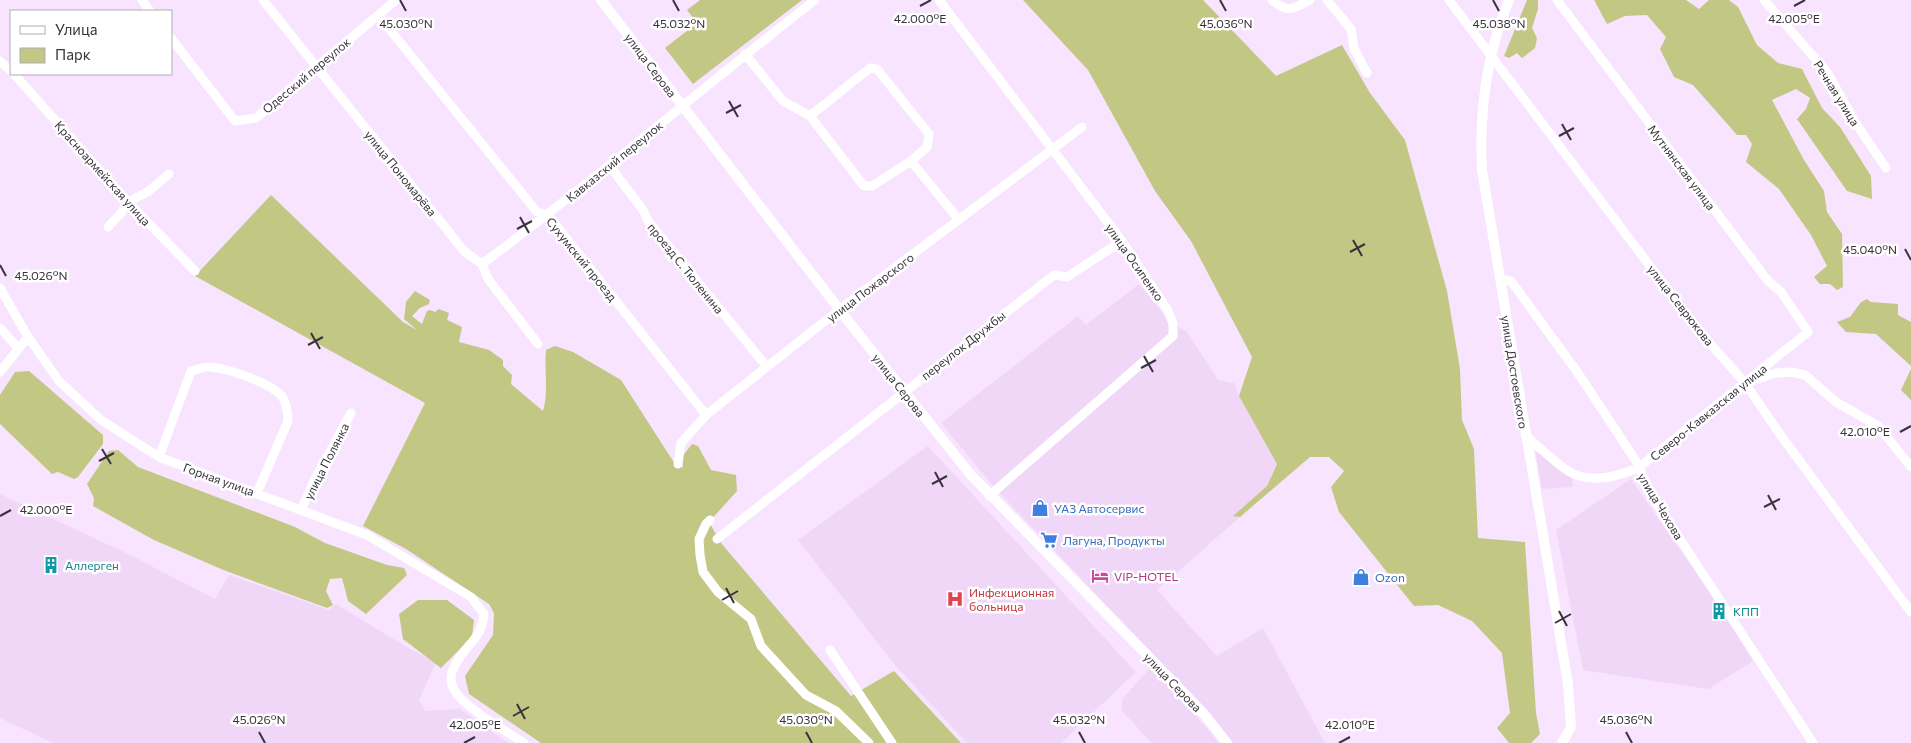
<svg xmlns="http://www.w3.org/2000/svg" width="1911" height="743" font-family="Commissioner,sans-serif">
<rect width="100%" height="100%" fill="#f8e4fe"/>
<path fill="#f0d7f7" d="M1139 284 1170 322 1187 332 1218 380 1234 383 1239 396 1277 463 1267 486 1234 515 1240 517 1157 590 1217 656 1263 628 1325 743H1233L1205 709 993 486 941 423 1078 316 1086 325Z
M928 446 1136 672 1061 743H967L895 665 798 540Z
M1541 452 1572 478 1573 487 1542 489 1536 454Z
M1631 479 1720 607 1753 661 1708 689 1583 670 1556 530Z
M0 494 126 553 215 599 229 575 329 610 336 604 410 649 436 662 419 700 425 711 460 709 508 743H53L0 718Z
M1152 666 1210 732 1218 743H1152L1122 711V699Z"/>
<path fill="#c3c784" d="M700 0H802L693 84 665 48 697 23 687 10Z
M1023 0H1203L1276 76 1342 45 1370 93 1405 140 1447 291 1460 369 1462 420 1474 449 1478 538 1525 542 1536 713 1540 734 1531 743H1509L1497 728 1510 713 1502 653 1472 621 1438 605 1414 606 1339 512 1331 487 1344 471 1329 457H1310L1240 517 1233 516 1267 486 1277 464 1239 396 1252 357 1191 241 1155 191 1088 70Z
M1527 0H1538V9L1532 28 1537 38 1535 48 1522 58 1517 53 1509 58 1504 56Z
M1594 0H1686L1699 9 1709 0H1729L1738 7 1757 45 1778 63 1802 69 1822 108 1840 127 1871 176 1872 199 1847 191 1797 119 1806 109 1810 98 1796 89 1772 100 1804 160 1824 191 1827 212 1842 234 1843 287 1837 290 1830 284H1820L1814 277 1827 266 1811 235 1779 189 1746 162 1752 144 1746 135H1737L1693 85 1674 77 1660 49 1666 37 1647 15 1625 16 1607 24Z
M271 195 403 322 417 330 404 319 406 302 415 291 430 300 429 304 420 308 412 316 422 324 427 311 430 310 435 312 439 309 449 313 447 320 462 327 459 342 489 350 503 360V366L512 375 511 384 543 411C549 391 544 370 546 350L555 346 573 352 621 380 675 464 683 468 681 458 692 444 698 446 711 470 736 475 737 491 709 522 721 543 851 696 894 671 961 743H541L469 694 465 676 493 635 494 613 489 604 406 549 363 526 425 403 195 276Z
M1867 299 1871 302 1898 304V315L1911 322V366L1876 334 1846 332 1837 322 1850 317 1861 302Z
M1911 369V400L1901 390Z
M29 371 103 435V444L78 477 74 479 58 472 52 474 0 424V395L15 372Z
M118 450 138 467 295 527 325 543 387 565 404 568 407 575 366 614 348 601 342 578 330 579 326 591 333 605 327 608 221 569 154 540 93 506 94 498 87 484 109 451Z
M418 600H447L474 620 472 637 441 668 403 639 399 614Z"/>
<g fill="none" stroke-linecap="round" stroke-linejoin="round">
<path stroke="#fff" stroke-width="9" d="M142 0 150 11
M263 0 464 251 482 264 488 279 538 344
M939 0 1122 241 1167 309 1173 323V336L989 496
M1272 0C1289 14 1292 9 1310 0
M1327 0 1351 29 1354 49 1367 73
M1449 0 1699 331 1745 383 1779 433 1911 612
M1764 0 1827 72 1855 122 1886 168
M378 15 537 212 548 215 706 415
M171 38 235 121 256 118 396 0
M745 54 783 101 810 116 864 186H872L911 161 959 220
M0 61 11 71
M14 74 128 202 195 271
M810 116 870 68 877 69 929 134 927 147 911 161
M609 165 643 210 648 221 767 367
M108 227 122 212 128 202 149 191 169 174
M482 264C596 180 703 87 815 0
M1500 279 1511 281 1578 373 1636 461 1652 496 1813 743
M0 288 28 337 59 381 101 420 159 457 367 535 471 597 484 614C481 639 470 641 458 660 453 668 449 676 452 685 458 705 506 731 524 743
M0 328 18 348
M0 372 28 337
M1745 383 1776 373 1792 372 1805 375 1836 402 1878 426 1911 467
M1525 435C1537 445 1561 469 1574 474 1594 483 1619 476 1638 468L1808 332 1781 292 1768 281 1557 0
M159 457 191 371C197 370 204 366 210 367 227 368 270 383 281 395 286 401 288 414 288 421L257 493
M678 464 681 443 706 415 853 299 1082 127
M301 510 314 481 351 413
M710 520 706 524 699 539 700 555 703 572 718 592 751 619 761 646 806 695 836 711 869 743
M717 539 1054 275 1067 277 1122 241
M830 650 892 743"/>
<path stroke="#fff" stroke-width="10" d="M601 0 849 322 970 474 1151 659 1204 714 1227 743
M1509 0C1486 55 1479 111 1482 170L1568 684 1571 727 1562 743"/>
</g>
<path fill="none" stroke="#3a323c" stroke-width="2" d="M400 0 406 11M673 0 679 11M1220 0 1226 11M1493 0 1499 11M920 6 931 0M1794 6 1805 0M729 101 738 117M726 113 741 105M1562 124 1571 140M1559 136 1574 128M520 217 529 233M517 229 532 221M1353 240 1362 256M1905 249 1911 260M1350 252 1365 244M0 265 6 276M311 333 320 349M308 345 323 337M1144 356 1153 372M1141 368 1156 360M1900 432 1911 426M102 449 111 464M99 461 114 453M935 472 943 487M932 484 947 476M1768 495 1776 510M1764 507 1780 499M0 516 11 510M726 588 734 603M722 600 738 591M1559 611 1567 626M1555 623 1571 614M517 704 525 719M513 716 529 707M259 732 265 743M806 732 812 743M1079 732 1085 743M1626 732 1632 743M464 743 475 737M1339 743 1350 737"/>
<defs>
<g id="shop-bare" transform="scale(1.35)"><path d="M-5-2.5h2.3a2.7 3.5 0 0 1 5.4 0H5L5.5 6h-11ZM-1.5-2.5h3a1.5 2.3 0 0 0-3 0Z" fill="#3f7fe0" stroke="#fff" stroke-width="2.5" paint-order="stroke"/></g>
<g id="supermarket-bare" transform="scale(1.35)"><path d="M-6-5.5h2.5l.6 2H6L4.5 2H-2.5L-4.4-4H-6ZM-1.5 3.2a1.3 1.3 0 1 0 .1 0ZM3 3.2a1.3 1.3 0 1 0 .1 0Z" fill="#3f7fe0" stroke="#fff" stroke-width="2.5" paint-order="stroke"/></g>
<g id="building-bare" transform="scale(1.35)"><path d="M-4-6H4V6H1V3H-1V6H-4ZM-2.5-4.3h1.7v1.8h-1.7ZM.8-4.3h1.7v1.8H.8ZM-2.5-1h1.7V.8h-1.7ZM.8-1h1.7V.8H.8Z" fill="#0f9aa8" stroke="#fff" stroke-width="2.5" paint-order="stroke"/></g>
<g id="hotel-bare" transform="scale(1.35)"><path d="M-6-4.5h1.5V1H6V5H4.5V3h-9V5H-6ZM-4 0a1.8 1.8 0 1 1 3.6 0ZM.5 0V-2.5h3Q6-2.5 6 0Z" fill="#d1479c" stroke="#fff" stroke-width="2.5" paint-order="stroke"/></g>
<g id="hospital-bare" transform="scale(1.35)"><path d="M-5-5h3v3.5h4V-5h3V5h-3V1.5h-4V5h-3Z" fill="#e0444e" stroke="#fff" stroke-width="2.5" paint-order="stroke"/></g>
</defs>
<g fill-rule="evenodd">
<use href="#shop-bare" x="1040" y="508"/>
<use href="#supermarket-bare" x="1049" y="540"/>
<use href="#building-bare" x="51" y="565"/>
<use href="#hotel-bare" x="1100" y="576"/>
<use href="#shop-bare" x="1361" y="577"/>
<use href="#hospital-bare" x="955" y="599"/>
<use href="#building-bare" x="1719" y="611"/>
</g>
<g text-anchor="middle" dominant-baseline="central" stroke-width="5" stroke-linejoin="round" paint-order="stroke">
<g font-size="12" fill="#3a323c" stroke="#fff">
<text transform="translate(651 65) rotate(53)">улица Серова</text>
<text transform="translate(306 75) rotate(-40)">Одесский переулок</text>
<text transform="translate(1837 93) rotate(58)">Речная улица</text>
<text transform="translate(614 161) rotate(-39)">Кавказский переулок</text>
<text transform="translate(1682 167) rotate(53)">Мутнянская улица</text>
<text transform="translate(103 173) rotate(48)">Красноармейская улица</text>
<text transform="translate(401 173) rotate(51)">улица Пономарёва</text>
<text transform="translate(582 259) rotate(51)">Сухумский проезд</text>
<text transform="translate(1135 262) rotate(55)">улица Осипенко</text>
<text transform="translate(686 268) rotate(51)">проезд С. Тюленина</text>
<text transform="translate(870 287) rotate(-37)">улица Пожарского</text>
<text transform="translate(1681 305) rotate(52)">улица Севрюкова</text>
<text transform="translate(963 345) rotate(-38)">переулок Дружбы</text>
<text transform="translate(1515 372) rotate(81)">улица Достоевского</text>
<text transform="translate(899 385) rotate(52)">улица Серова</text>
<text transform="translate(1708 412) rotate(-39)">Северо-Кавказская улица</text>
<text transform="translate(326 461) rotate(-63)">улица Полянка</text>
<text transform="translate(219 479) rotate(20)">Горная улица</text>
<text transform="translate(1661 506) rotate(59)">улица Чехова</text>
<text transform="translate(1173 682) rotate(46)">улица Серова</text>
</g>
<g font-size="12" fill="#366cbe" stroke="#fff" text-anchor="start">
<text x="1054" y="508">УАЗ Автосервис</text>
<text x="1063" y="540">Лагуна, Продукты</text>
<text x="1375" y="577">Ozon</text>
</g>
<g font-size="12" fill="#0d838f" stroke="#fff" text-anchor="start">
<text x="65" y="565">Аллерген</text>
<text x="1733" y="611">КПП</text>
</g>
<g font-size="12" fill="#b23c85" stroke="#fff" text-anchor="start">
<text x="1114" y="576">VIP-HOTEL</text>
</g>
<g font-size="12" fill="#be3a42" stroke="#fff" text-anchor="start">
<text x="969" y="592">Инфекционная<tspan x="969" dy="14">больница</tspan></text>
</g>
</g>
<g font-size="12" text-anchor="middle" fill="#3a323c" stroke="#fff" stroke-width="5" stroke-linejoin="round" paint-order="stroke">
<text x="920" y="23">42.000°E</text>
<text x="1794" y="23">42.005°E</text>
<text x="406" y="28">45.030°N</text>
<text x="679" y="28">45.032°N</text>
<text x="1226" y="28">45.036°N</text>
<text x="1499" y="28">45.038°N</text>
<text x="1870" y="254">45.040°N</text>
<text x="41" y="280">45.026°N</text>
<text x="1865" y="436">42.010°E</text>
<text x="46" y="514">42.000°E</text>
<text x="259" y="724">45.026°N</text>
<text x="806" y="724">45.030°N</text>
<text x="1079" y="724">45.032°N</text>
<text x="1626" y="724">45.036°N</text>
<text x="475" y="729">42.005°E</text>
<text x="1350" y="729">42.010°E</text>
</g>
<rect x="10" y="10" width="162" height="65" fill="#ffffff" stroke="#b0adb1"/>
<rect x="20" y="26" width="25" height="8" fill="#ffffff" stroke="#b0adb1"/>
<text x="55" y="35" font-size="15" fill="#3a323c">Улица</text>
<rect x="20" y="48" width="25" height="15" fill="#c3c784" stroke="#b0adb1"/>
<text x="55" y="60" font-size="15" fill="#3a323c">Парк</text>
</svg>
